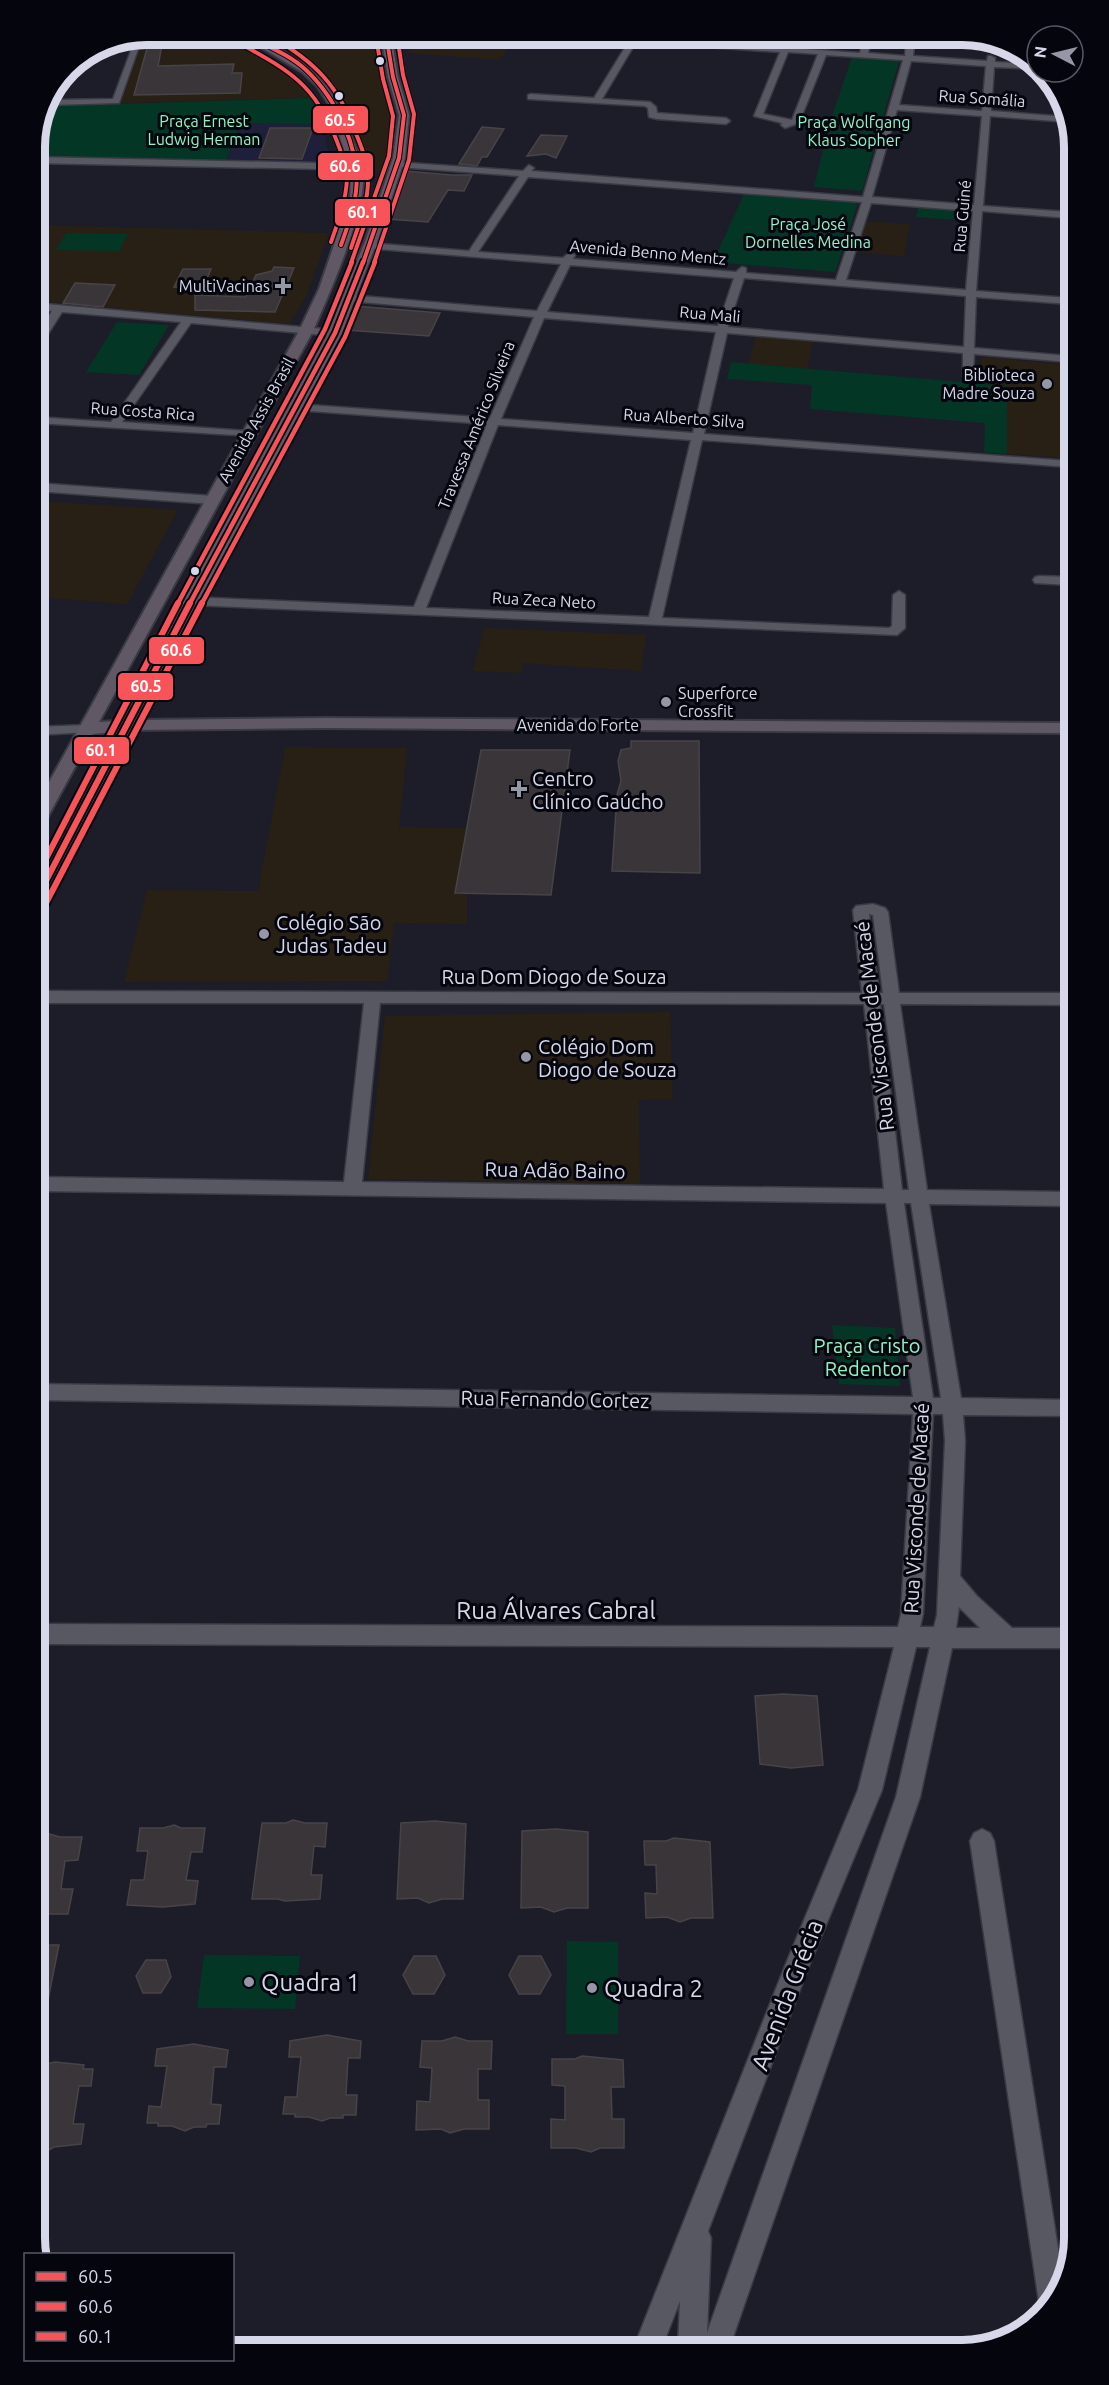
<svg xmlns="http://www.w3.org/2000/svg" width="1109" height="2385" font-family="Ubuntu,sans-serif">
<rect width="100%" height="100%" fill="#1d1d29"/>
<path fill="#282014" d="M144 35H231L252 50V54L287 71 304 85 311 98 121 103Z
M259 35H375L384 98 391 99 395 120 392 151 384 171 363 173 338 94 319 71Z
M407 35H495L516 38 500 60 409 53Z
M863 221 910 224 904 256 855 252Z
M35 225 329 233 306 297 289 324 103 307 115 285 76 283 63 303 35 300Z
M756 336 813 341 807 369 748 364Z
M981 357 1069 365V458L1007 454V387L979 384Z
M36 501 178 510 127 604 36 597Z
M484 628 646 635 641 671 523 663 521 673 473 671Z
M285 747 407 748 399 827 467 828V924L394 923 387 981 124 982 147 890 258 891Z
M670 1012 673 1099 639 1100 640 1184 368 1179 385 1016Z"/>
<path fill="#1e1f3a" d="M240 123 322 125 331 161H226Z"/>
<path fill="#043625" d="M852 57 899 61 862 191 814 187 829 125Z
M311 98 322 125 240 123 226 161 35 157V140L50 106Z
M745 192 859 200 835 272 713 262Z
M918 207 959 211 957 220 916 217Z
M66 233 128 234 119 251 56 250Z
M117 322 169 325 139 375 86 372Z
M731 362 1007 386V454L984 452 985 423 810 409 812 385 727 379Z
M832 1325 895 1328 900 1386 839 1384Z
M567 1941 618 1942V2034H566Z
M204 1955 300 1956 295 2009 197 2008Z"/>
<path fill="#3a3539" stroke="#484347" stroke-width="1.5" d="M151 34H164L158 66 234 64 232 73H242L240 93 134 95Z
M482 127 504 129 487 157H482L477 166 459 164Z
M270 128H313L302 159 259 158Z
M541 135 567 136 556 158 546 154 527 156Z
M405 171 452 175H472L464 191 448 190 428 222 387 219Z
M274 267 294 268 275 312 195 310V295L246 297 256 275 272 271Z
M183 269H211L203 288 174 287Z
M75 283 115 285 103 307 63 303Z
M355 306 440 313 429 336 346 330Z
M631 741H699L700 873 612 871 617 795 621 781 618 761 621 750 631 748Z
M481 750H570L551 895 455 893Z
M783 1694 817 1696 823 1765 791 1768 760 1764 755 1696Z
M293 1820 305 1823H327L325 1847 314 1846 311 1875H322L320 1899 285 1901 278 1899H252L262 1823H286Z
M435 1821 466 1824 463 1899H442L429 1903 418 1898 397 1899 401 1823Z
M174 1825 181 1828H205L202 1852H191L186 1880 198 1881 195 1904 163 1907 127 1905 131 1880H144L148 1851H137L140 1828H163Z
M556 1829 588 1832V1908H567L554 1912 541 1907 521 1908 522 1831Z
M49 1834 60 1837H82L78 1860 65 1861 61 1889H73L68 1914H40L39 1835Z
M674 1838 710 1842 713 1918H691L680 1922 667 1917 646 1918 645 1893 657 1894 656 1865H645L644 1841H666Z
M40 1945H59L47 2005 40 2004Z
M414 1956H436L445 1975 434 1994H413L403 1975Z
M519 1956H541L551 1975 540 1994H519L509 1975Z
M146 1960H166L171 1977 161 1993H143L136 1976Z
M327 2035 361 2041 360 2058H348L346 2095H357L356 2115H343V2118H330L322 2121 309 2117H295V2114H283L285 2097H297L298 2085 301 2057H289L290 2041Z
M455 2037 468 2041H492L491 2069H478V2100H489V2129H464L450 2133 441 2129 416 2130 417 2101 430 2102 432 2068 420 2067 422 2041H442Z
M194 2044 228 2050 226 2067H214L211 2104 221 2105 219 2124H207L206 2127H194L185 2131 172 2126H158V2123H147L149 2106 161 2107 163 2094 167 2066H155L157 2049Z
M582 2056 623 2060 624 2087H611L612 2119H624V2148H600L591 2152 576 2148H551V2119L565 2120V2086L552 2085V2059H575Z
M55 2062 84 2065 83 2069H93L91 2086H79L73 2124H84L81 2144 54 2147 40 2155V2065Z"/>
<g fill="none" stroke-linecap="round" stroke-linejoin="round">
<g stroke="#3a3a44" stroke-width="3">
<path id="minor" d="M143 35 119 103 50 105 53 100 113 99 136 37Z
M565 35 634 37 860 53 864 35H872L868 53 905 56 907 35H915L913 56 987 61 988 56H991L995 58V62L1035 64 1037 69 994 67 991 111 1068 117V122L990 116 983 206 1069 212V218L982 211 976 291 1069 298V304L976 297 974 348 1069 356V362L974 354 973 377 968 380 963 377V353L727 333 704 434 1069 461V467L702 440 662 618 889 628 892 626 893 595 899 591 905 595V628L897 635 191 605 185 601 191 597 414 607 487 424 296 410 290 407 296 404 490 418 534 317 349 301 344 298 349 295 537 311 561 264 366 248 364 246 369 243 469 251 519 176 397 167 394 166V162L523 171 529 165 534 168 531 171 863 197 903 60 826 55 799 123 785 128 781 125 782 123 754 116 780 52 636 42 602 99 650 102 656 107 657 113 726 118 730 121 726 124 657 119 649 117 648 108 645 106 528 99V95L531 94 594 98 629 41 569 37ZM788 52 818 54 792 120 763 114ZM911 61 986 66 982 111 899 105ZM897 110 982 116 974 205 872 197ZM528 177 862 202 836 280 746 273V268L742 267 736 272 573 259 575 255 570 252 563 258 478 252ZM871 203 973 211 966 290 846 280ZM570 265 734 278 718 326 547 312ZM744 278 966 296 964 347 728 327ZM544 318 716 332 693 433 501 419ZM498 425 691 440 649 617 426 608Z
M35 157 321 163 357 167 362 170 357 173 321 169 35 163Z
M35 303 335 330 340 333 335 336 191 323 122 422 248 431 254 434 252 436 36 423 35 417 111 422 181 322 62 312 39 348 35 349V337L52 311 35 309Z
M36 483 212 496 218 500 212 504 36 491Z
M1039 576 1070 577V585L1035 583 1033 580 1035 577Z
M86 725 91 726 93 729 91 732 36 735V727Z
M873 904 885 908 888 912 899 993H1071V1005L900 1004 927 1190 1072 1192V1206L929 1204 961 1398 1072 1400V1416L963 1415 965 1441 960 1576 977 1596 1012 1628H1073V1648H952L920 1797 730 2346 678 2347 680 2301 662 2347H634L785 1966 858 1790 894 1647 39 1644V1624L898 1627 901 1614 913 1414 38 1400V1384L913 1397 886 1203 38 1191V1177L344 1182 364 1003H37V991L862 993 853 910 856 906ZM869 914 873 915 883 993H879ZM380 1003 864 1004 884 1189 362 1182ZM880 1004H884L909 1190H902ZM904 1203H911L941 1398H933ZM933 1414H943L945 1441 937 1615 934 1627H920L923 1614ZM959 1607 980 1628H956ZM916 1647H930L896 1797 707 2333 711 2238 708 2231 809 1966 882 1790Z
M982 1829 990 1833 994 1841 1062 2274 1051 2306 1044 2312 1039 2302 970 1841 974 1833Z"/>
</g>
<g stroke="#3a3a44" stroke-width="4">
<path id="major" d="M241 35C259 33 278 50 294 59 321 75 335 94 346 124 351 139 361 156 363 171 367 210 329 294 313 331L99 722 119 721 328 333 366 239 393 158 399 115 388 77 381 35H391L398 77 409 115 405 158 378 239 342 333 137 720 326 718 1070 723V733L326 728 132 730 47 898 44 902 37 904V880L114 732 93 734 46 820 44 824 37 826V804L299 331 319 289 350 198 351 170 328 103 317 86 302 72Z"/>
</g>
<use href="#minor" fill="#585863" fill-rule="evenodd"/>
<use href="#major" fill="#605965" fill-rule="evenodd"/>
<g stroke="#05050e" stroke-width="6">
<path id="bus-1-far2" d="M246 35C266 46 289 54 306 70 336 98 361 150 356 191 354 210 347 228 341 245
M363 263 399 158 404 115 393 77 386 35"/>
</g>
<g stroke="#05050e" stroke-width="8">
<path id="bus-1-far1" d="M189 605 335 333 363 262"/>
</g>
<g stroke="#05050e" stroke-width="10">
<path id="bus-1" d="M37 898 190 603"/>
</g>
<g stroke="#05050e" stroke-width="6">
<path id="bus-2-far2" d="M241 44C290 71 315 85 336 139 341 152 347 166 347 179 346 201 338 222 331 242
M374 263 409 160 414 114 403 75 397 35"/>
</g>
<g stroke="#05050e" stroke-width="8">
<path id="bus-2-far1" d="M201 605 345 337 375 262"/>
</g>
<g stroke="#05050e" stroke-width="10">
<path id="bus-2" d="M46 903 202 603"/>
</g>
<g stroke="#05050e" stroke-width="6">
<path id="bus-3-far2" d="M268 35C315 61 339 86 357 136 363 150 368 166 368 181 368 204 358 226 351 248
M351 263 389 156 393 116 383 79 376 37"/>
</g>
<g stroke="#05050e" stroke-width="8">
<path id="bus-3-far1" d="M177 605 325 329 352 262"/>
</g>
<g stroke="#05050e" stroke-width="10">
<path id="bus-3" d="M37 876 178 603"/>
</g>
<use href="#bus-1-far2" stroke="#f75359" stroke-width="4"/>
<use href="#bus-1-far1" stroke="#f75359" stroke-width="4.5"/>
<use href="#bus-1" stroke="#f75359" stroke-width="6"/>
<use href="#bus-2-far2" stroke="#f75359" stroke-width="4"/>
<use href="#bus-2-far1" stroke="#f75359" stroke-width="4.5"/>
<use href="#bus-2" stroke="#f75359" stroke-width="6"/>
<use href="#bus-3-far2" stroke="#f75359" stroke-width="4"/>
<use href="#bus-3-far1" stroke="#f75359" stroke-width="4.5"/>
<use href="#bus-3" stroke="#f75359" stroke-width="6"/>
</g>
<g fill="#d6d8e9" stroke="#05050e" stroke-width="2">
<circle cx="380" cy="61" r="5"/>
<circle cx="339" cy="96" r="5"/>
<circle cx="195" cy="571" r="5"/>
</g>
<g fill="#9597a6" stroke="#05050e" stroke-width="2">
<path d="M280 277h6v6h6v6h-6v6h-6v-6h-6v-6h6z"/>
<circle cx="1047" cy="384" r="6"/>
<circle cx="666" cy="702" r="6"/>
<path d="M516 780h6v6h6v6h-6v6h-6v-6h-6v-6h6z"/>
<circle cx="264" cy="934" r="6"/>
<circle cx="526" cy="1057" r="6"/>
<circle cx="249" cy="1982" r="6"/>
<circle cx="592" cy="1988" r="6"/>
</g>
<g text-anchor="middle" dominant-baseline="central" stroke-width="6" stroke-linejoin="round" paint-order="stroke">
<g font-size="16" fill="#d6d8e9" stroke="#05050e">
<text transform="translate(982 98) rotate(4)">Rua Somália</text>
<text transform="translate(962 216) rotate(-85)">Rua Guiné</text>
<text transform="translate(648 252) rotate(5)">Avenida Benno Mentz</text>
<text transform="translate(710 314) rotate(5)">Rua Mali</text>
<text transform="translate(143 411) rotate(4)">Rua Costa Rica</text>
<text transform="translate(684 418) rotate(4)">Rua Alberto Silva</text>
<text transform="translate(256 420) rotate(-61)">Avenida Assis Brasil</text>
<text transform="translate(476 425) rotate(-68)">Travessa Américo Silveira</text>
<text transform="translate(544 600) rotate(3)">Rua Zeca Neto</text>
<text x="578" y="725">Avenida do Forte</text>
</g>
<g font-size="16" fill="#90f4c3" stroke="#05050e">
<text x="204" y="121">Praça Ernest<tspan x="204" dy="18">Ludwig Herman</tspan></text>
<text x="854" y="122">Praça Wolfgang<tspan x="854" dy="18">Klaus Sopher</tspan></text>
<text x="808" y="224">Praça José<tspan x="808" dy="18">Dornelles Medina</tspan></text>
</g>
<g font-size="16" fill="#d6d8e9" stroke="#05050e" text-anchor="end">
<text x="270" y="286">MultiVacinas</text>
<text x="1035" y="375">Biblioteca<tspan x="1035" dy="18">Madre Souza</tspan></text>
<text x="678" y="693" text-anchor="start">Superforce<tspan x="678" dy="18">Crossfit</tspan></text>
</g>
<g font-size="20" fill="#d6d8e9" stroke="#05050e" text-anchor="start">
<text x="532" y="778">Centro<tspan x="532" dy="23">Clínico Gaúcho</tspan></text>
<text x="276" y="922">Colégio São<tspan x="276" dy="23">Judas Tadeu</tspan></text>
<text x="538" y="1046">Colégio Dom<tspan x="538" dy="23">Diogo de Souza</tspan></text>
</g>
<g font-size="20" fill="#d6d8e9" stroke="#05050e">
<text x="554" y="976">Rua Dom Diogo de Souza</text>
<text transform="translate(874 1026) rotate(-97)">Rua Visconde de Macaé</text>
<text transform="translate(555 1170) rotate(1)">Rua Adão Baino</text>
<text transform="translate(555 1399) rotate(1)">Rua Fernando Cortez</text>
<text transform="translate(916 1508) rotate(-87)">Rua Visconde de Macaé</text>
</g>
<g font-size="20" fill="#90f4c3" stroke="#05050e">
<text x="867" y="1345">Praça Cristo<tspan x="867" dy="23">Redentor</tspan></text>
</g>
<g font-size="24" fill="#d6d8e9" stroke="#05050e">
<text x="556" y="1610">Rua Álvares Cabral</text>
<text transform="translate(787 1995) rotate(-69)">Avenida Grécia</text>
</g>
<g font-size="24" fill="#d6d8e9" stroke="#05050e" text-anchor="start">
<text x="261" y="1982">Quadra 1</text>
<text x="604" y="1988">Quadra 2</text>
</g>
</g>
<path d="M0 0H1109V2385H0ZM147 45H962A102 102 0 0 1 1064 147V2238A102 102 0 0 1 962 2340H147A102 102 0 0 1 45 2238V147A102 102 0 0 1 147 45Z" fill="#05050e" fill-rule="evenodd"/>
<path fill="none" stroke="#d6d8e9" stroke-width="8" d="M147 45H962A102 102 0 0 1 1064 147V2238A102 102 0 0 1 962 2340H147A102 102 0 0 1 45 2238V147A102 102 0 0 1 147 45Z"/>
<g stroke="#05050e" stroke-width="2">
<rect x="312" y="105" width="57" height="29" rx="6" fill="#f75359"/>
<rect x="317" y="152" width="57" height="29" rx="6" fill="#f75359"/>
<rect x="334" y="198" width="57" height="29" rx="6" fill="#f75359"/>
<rect x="148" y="636" width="57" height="29" rx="6" fill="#f75359"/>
<rect x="117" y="672" width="57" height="29" rx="6" fill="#f75359"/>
<rect x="73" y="736" width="57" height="29" rx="6" fill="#f75359"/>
</g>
<g font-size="16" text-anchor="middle" font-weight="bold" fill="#fff">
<text x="340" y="126">60.5</text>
<text x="345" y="172">60.6</text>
<text x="363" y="218">60.1</text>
<text x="176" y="656">60.6</text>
<text x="146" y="692">60.5</text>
<text x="101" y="756">60.1</text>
</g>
<rect x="24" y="2253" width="210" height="108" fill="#05050e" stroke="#595966" stroke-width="1.5"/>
<rect x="36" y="2272" width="30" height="9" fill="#f75359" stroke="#595966" stroke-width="1.5"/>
<text x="78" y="2283" font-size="18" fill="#d6d8e9">60.5</text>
<rect x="36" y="2302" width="30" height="9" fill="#f75359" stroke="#595966" stroke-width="1.5"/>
<text x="78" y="2313" font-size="18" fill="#d6d8e9">60.6</text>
<rect x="36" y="2332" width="30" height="9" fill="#f75359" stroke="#595966" stroke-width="1.5"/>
<text x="78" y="2343" font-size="18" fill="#d6d8e9">60.1</text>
<g transform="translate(1055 54) rotate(277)"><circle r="28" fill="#05050e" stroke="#595966" stroke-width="1.5"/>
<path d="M0-4.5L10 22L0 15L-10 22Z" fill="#9597a6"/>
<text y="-9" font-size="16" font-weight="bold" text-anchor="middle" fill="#d6d8e9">N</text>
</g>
</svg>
